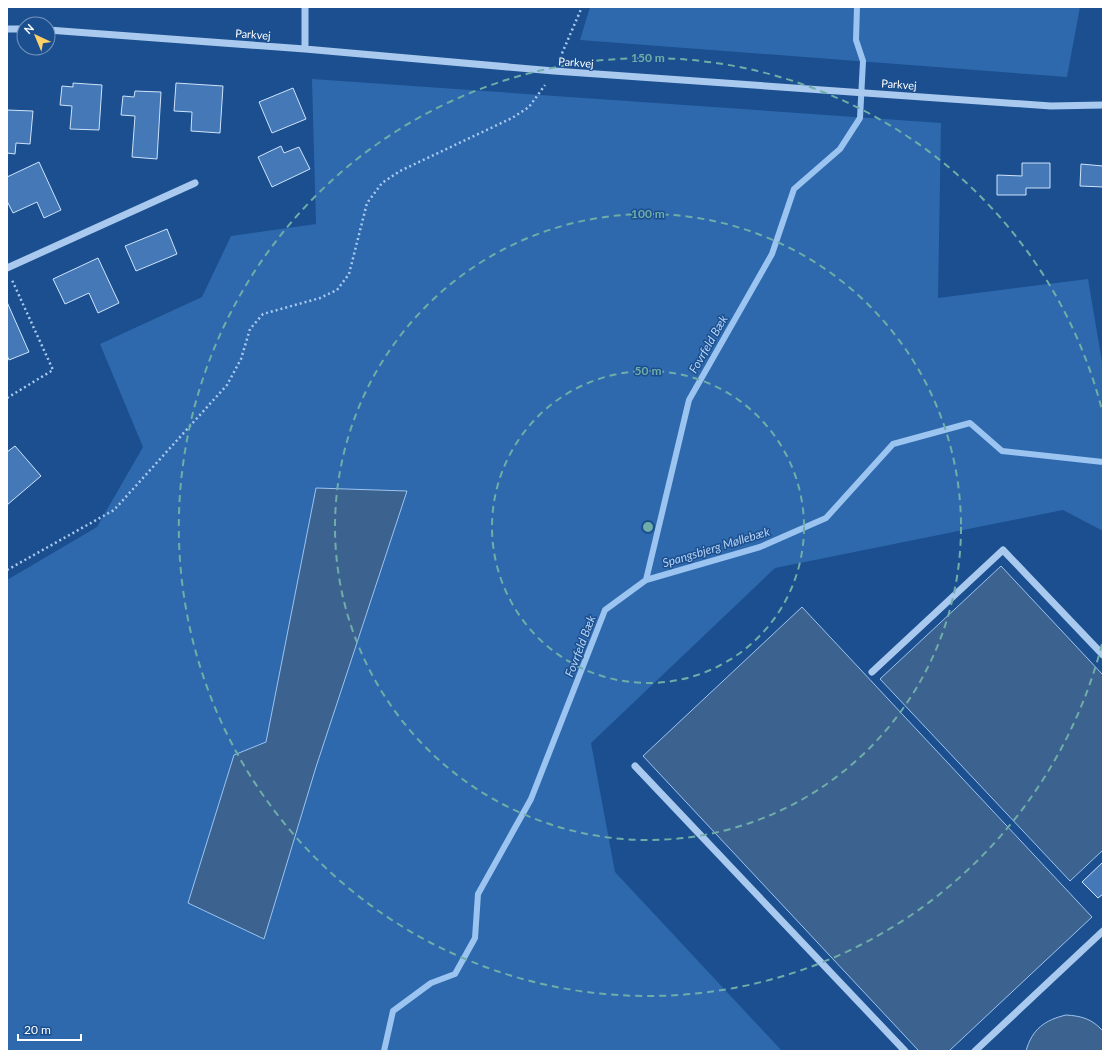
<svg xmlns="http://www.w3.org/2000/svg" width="1110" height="1058" font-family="Lato,sans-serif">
<rect width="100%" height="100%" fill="#1b4f8f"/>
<path fill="#2e69ad" d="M590 7H1080L1067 77 580 40Z
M312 79 941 123 938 298 1088 279 1103 368V531L1063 510 775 568 591 743 615 872 782 1051H7V580L97 527 143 447 100 344 202 297 231 236 316 224Z"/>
<path fill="#3c6290" stroke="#9cc4f0" d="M316 488 407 491 316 767 264 939 188 903 234 755 266 742Z
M1001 566 1103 675V850L1070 881 880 679Z
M802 607 1092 917 949 1051H919L643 756Z
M1066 1015C1082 1016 1092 1019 1103 1031V1051H1026C1032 1029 1045 1020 1066 1015Z"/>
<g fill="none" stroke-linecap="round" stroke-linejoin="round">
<path stroke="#9cc4f0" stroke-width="6" d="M646 580 760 547 826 518 893 444 970 423 1002 451 1103 462
M384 1051 393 1011 431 983 455 974 475 938 478 894 531 799 605 610 646 580 689 400 772 254 794 189 840 149 860 118 863 61 856 40 857 7"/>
</g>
<path fill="#4478b7" stroke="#cfe3fa" d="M73 83 102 85 99 130 70 129 72 106 60 105 62 86 73 87Z
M176 83 223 86 220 133 191 131 192 112 174 111Z
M293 88 306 119 272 133 259 102Z
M135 91 161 92 157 159 132 157 135 116 121 115 123 96 134 97Z
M7 110 33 111 30 144 16 143 15 154 7 153Z
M281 146 284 153 299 147 310 169 272 187 258 157Z
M39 162 61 210 44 218 37 202 13 213 7 201V177Z
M1022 163H1050V188H1026V195H997V175L1022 176Z
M1081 164 1103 166V187L1080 186Z
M167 229 177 254 136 271 125 246Z
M98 258 119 303 98 313 89 293 65 304 53 279Z
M7 302 29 352 9 360 7 355Z
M15 446 41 476 7 505V452Z
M1103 862V894L1098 898 1082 882Z"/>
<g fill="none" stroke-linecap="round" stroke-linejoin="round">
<path stroke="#a9c9ee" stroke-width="2.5" stroke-dasharray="2 3" stroke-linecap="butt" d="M560 58 582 7
M7 398 53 370 12 280
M7 570 114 510 227 385 241 359 250 329 263 314 320 298 337 290 349 274 367 203 382 183 400 171 512 118 529 107 545 85"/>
<path stroke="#a9c9ee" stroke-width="7" d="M305 7V49
M7 29H24
M48 30 305 49 554 71 1051 106 1103 105
M7 268 195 183
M872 672 1003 550 1103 655
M635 766 905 1051
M975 1051 1103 931"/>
</g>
<g fill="none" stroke="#6fada8" stroke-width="2" stroke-dasharray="7 5">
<circle cx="648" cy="527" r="156"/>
<circle cx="648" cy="527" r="313"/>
<path d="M1102 644A469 469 0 1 1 1102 410"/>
</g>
<g text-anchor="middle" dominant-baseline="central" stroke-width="3" stroke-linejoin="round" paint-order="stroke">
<g font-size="11" fill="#fff" stroke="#1b4f8f">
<text transform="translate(253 34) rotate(4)">Parkvej</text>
<text transform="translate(576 62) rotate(4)">Parkvej</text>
<text transform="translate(899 84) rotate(4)">Parkvej</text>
</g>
<g font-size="12" font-style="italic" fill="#b5d3f5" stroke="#1b4f8f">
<text transform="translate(708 344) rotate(-60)">Fovrfeld Bæk</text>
<text transform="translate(716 547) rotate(-17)">Spangsbjerg Møllebæk</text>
<text transform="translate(580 646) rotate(-69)">Fovrfeld Bæk</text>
</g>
</g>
<circle cx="648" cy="527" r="6" fill="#6fada8" stroke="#1b4f8f" stroke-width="2"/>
<g font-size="12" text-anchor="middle" font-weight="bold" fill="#6fada8" stroke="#1b4f8f" stroke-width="3" stroke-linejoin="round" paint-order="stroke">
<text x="648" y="62">150 m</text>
<text x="648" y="218">100 m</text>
<text x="648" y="375">50 m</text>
</g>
<rect width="1110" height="1058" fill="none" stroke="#ffffff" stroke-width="16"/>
<g transform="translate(36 36) rotate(316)"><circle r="19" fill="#1b4f8f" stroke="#7695bc"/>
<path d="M0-3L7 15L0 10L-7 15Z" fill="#ffd166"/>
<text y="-6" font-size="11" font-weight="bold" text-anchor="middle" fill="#ffffff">N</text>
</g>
<path d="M18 1034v6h63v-6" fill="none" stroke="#ffffff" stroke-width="2"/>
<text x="24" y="1034" font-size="12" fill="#ffffff" stroke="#1b4f8f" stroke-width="3" paint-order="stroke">20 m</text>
</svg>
